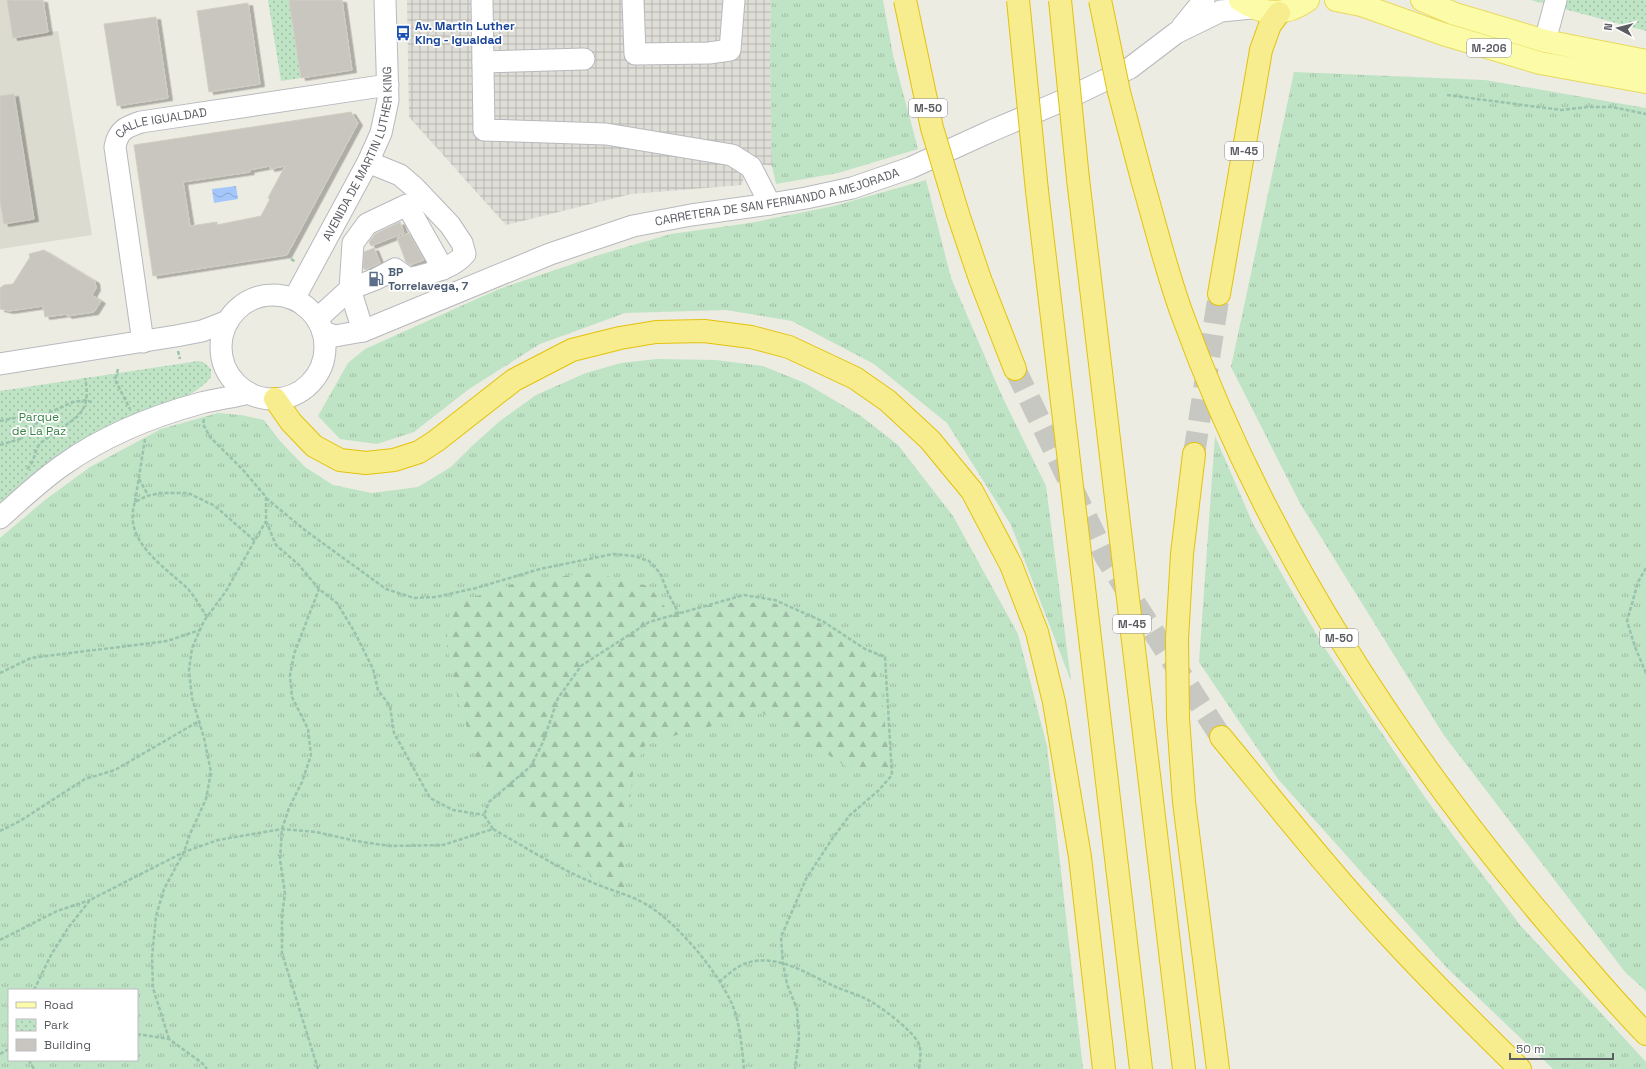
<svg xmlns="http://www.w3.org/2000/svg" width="1646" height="1069" font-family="'Space Grotesk',sans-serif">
<defs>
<pattern id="industrial-grid" width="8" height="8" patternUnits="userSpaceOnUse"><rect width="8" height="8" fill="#deddd6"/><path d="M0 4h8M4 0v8" fill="none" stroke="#b7b6b1"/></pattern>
<pattern id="grass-tufts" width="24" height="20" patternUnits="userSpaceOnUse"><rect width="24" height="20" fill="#bfe3c5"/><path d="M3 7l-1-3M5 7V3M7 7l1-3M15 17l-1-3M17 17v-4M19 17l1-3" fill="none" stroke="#9ebba3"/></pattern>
<pattern id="forest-firs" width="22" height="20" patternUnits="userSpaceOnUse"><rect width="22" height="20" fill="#bfe3c5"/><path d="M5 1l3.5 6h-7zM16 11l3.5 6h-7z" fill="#9ebba3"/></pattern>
<pattern id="park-dots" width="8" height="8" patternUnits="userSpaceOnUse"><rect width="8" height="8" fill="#bfe3c5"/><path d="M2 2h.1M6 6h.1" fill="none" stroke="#9ebba3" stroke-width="1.8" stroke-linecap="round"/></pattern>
<pattern id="water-waves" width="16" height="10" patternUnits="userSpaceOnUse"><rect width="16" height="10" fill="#a4c7fb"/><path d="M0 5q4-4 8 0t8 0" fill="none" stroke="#89a5cf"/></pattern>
<filter id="shadow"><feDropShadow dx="4.5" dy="2.5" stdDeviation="0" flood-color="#0004"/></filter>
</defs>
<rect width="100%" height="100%" fill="#ecece2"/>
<path fill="url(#industrial-grid)" d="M407 0H771L770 58 772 166 758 164 745 172 742 185 631 194 506 225 409 117Z"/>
<path fill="#dcdbd0" d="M0 0H43L48 32 58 31 92 235 0 249Z"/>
<path fill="url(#grass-tufts)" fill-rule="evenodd" d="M771 0H883L893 55 918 149 838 173 776 184 772 166 770 58Z
M1294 72 1485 80 1646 108V991L1625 972 1443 734 1301 505 1231 367Z
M926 180 951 278 1001 394 1046 486 1071 681 1011 525 947 423 874 364 792 321 726 310 625 313 540 344 469 389 414 432 377 444 340 439 318 416 348 363 365 349 499 289 599 255 671 234 750 223 834 206Z
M657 359 716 360 763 366 805 383 861 416 898 445 953 516 1018 634 1047 746 1083 1069H0V538L45 500 90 467 161 429 218 413 241 415 264 420 280 441 305 467 333 485 372 493 418 487 451 467 472 446 500 421 536 395 586 373 621 363ZM9 990H137V1060H9Z
M1215 436 1253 524 1322 644 1426 799 1520 925 1646 1062V1069H1553L1447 968 1278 779 1199 662Z"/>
<path fill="url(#forest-firs)" d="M593 573 649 586 668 611 735 602 784 604 834 631 878 665 890 767 852 770 763 713 646 743 633 773 626 835 624 893 609 891 582 867 543 821 478 762 458 699 447 646 450 605 525 580Z"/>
<path fill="url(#park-dots)" d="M268 0H289L301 78 281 81Z
M1531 0H1646V31Z
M198 361 205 363 211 369V377C192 401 157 405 131 420 87 447 44 476 0 504V391Z"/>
<path fill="url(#water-waves)" d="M236 186 238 199 214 203 212 189Z"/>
<path fill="#c8c6bf" stroke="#d1cec1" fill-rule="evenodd" filter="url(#shadow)" d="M7 0H43L48 32 13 38Z
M289 0H342L352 70 301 78Z
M248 3 260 84 209 92 197 11Z
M156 17 168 98 117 106 104 24Z
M14 94 34 219 4 224 0 201V96Z
M351 112 358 123 287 255 153 276 134 145ZM270 166V169L285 166 268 198 270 199 261 216 217 225V222L190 226 183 182 250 172 249 170Z
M400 222 404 233 371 246 369 242 375 234Z
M409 233 424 260 410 265 406 262 397 238Z
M374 248 380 263 365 270 363 267 364 252Z
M44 250 95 281 96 288 92 295 101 301 94 312 67 316V314L45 317 43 306 9 311 0 309V288L4 285 13 284 30 257 29 254Z"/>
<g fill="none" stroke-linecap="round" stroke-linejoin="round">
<path stroke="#c8c8c2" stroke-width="22" stroke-dasharray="22 11" stroke-linecap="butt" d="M1015 369 1106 558 1221 737
M1194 454 1219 294"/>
<g stroke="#b7b9be" stroke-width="23">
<g id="minor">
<path d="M482 0 484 130 606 134 732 155 751 167 770 204"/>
<path d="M633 0 635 54 709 53 730 50 734 0"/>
<path d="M1182 27 1204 0"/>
<path d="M1545 41 1556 0"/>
<path d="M483 62 584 59"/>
<circle cx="273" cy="347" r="52"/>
<path id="s1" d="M294 299 368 162 381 133 388 100 385 0"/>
<path d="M317 319 350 289 376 279 395 269 409 279C429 273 451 270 465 254L462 243 450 225 414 187 400 175 368 162"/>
<path d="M363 331 350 289 353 243 367 224 407 205 443 269"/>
<path id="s2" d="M323 332 335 336 363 331 550 254 633 226 691 215 770 204 806 198 852 188 910 168 991 131 1064 100 1130 68 1176 33 1221 11 1252 8"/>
<path id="s3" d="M143 342 115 147C118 130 126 127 141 122L388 85"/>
<path d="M0 364 176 336 202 331 228 321"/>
<path d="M0 518C20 500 40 481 63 465 104 436 153 416 201 403 217 399 233 397 249 393"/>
</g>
</g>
<g stroke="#ead95d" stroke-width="24">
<path id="major" d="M1240 0C1263 16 1286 16 1308 0
M1336 0 1361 5 1443 34 1540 63 1646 82
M1422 0 1455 14 1545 41 1646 61"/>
</g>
<g stroke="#e3c20b" stroke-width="24">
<path id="highway" d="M1078 179 1184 1069
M1142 179C1155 224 1166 270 1182 314 1264 541 1397 746 1552 928 1583 964 1613 1000 1646 1034
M1037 191 1141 1069
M958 214 980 279 1015 369
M1219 294 1261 50 1270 25 1279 13
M275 399 291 422 314 446 340 460 366 463 394 460 419 452 436 441 514 380 572 350 620 338 656 332 704 331 751 337 789 347 855 378 888 401 930 440 972 491 1011 565 1037 632 1054 702 1080 857 1104 1069
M1194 454 1182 554 1177 639 1178 718 1184 802 1218 1069
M1221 737C1278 806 1333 876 1394 941 1435 985 1477 1027 1520 1069"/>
</g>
<path stroke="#99c3ac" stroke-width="2.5" stroke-dasharray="4 2" stroke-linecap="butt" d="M1447 95 1561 110 1588 107H1612L1646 114
M291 259 296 262
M178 351 180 359
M118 369 115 380 130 409
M204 419 203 424 210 437 243 470 266 497V521L276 545 298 564 319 589 337 603 354 631 373 669 378 690 390 706 394 733 430 798 453 810 484 815
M0 421 33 414H46
M0 445 20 439 46 414 73 402 87 400 93 403
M27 469C36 460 33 454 39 445 42 441 48 438 51 435 77 417 92 413 85 378
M139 479 148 495
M266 498 306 531 386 589 414 598 436 597 476 588 540 569 613 554 634 556 649 561 660 573 668 593 679 614
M135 502 145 439
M1646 568 1638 582 1627 621 1635 647 1646 673
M207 617C201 608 195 597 188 589 164 566 122 541 135 502L147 496 160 493H188L215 506 255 541
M0 673 31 658 167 641 200 630
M493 829 484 815 489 802 531 766 543 742 558 698 581 666 649 622 744 595 775 600 824 622 865 649 885 657 892 775 878 791 850 815 832 839 806 879 781 937 783 964 787 984 797 1009 799 1037 795 1069
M0 831 20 821 85 779 115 770 199 721
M0 940 57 911 90 900
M719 982C731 972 740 963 755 961 784 957 811 976 836 987 848 992 863 996 875 1004 888 1013 909 1028 918 1042 922 1049 920 1061 919 1069
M34 990 51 955 68 928 90 900 184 852 218 840 282 829 316 832 356 841 390 846 443 845 493 829C525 847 556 867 589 881 606 889 624 893 640 901 673 917 717 970 732 1004 740 1022 742 1049 744 1069
M137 1034 169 1039 202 1063 207 1069
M169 1039 153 988 152 957 156 916 164 889 184 852 190 834 206 799 211 772 204 738 192 698 189 670 192 648 204 621 226 591 266 521
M0 1054 9 1049
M29 1060 34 1069
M318 1069 282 953V915L285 894 280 859 282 829 289 808 302 782 311 755 308 729 292 697 290 675 294 654 319 589"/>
<use href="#minor" stroke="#fff" stroke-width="21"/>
<use href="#major" stroke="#fbfba8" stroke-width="22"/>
<use href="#highway" stroke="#f8ed8e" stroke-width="22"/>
<g stroke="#e3c20b" stroke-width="24" stroke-linecap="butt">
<path id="highway-bridge" d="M905 0 932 128 958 214
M1018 0 1037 191
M1060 0 1078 179
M1100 0 1119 92 1142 179"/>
</g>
<use href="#highway-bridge" stroke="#f8ed8e" stroke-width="22"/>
</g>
<defs>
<g id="bus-bare" transform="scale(1.2)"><path d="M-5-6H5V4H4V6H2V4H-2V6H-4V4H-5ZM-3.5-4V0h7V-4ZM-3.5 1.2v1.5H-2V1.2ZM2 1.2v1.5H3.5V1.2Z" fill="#1a4fb4" stroke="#fff" stroke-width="2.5" paint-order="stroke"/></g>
<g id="fuel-bare" transform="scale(1.2)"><path d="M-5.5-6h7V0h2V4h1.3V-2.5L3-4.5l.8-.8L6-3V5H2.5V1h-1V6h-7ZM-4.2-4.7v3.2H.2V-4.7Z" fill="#5c6f8a" stroke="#fff" stroke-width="2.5" paint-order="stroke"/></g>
</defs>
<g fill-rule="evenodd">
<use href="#bus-bare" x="403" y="33"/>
<use href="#fuel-bare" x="376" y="279"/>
</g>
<g text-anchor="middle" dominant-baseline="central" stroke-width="3.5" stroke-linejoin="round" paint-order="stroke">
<g fill="#fff" stroke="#8c8d91" stroke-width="1">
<rect x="1467" y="39" width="44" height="18" rx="3"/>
<rect x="909" y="99" width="38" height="18" rx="3"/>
<rect x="1225" y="142" width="38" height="18" rx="3"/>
<rect x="1113" y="615" width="38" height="18" rx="3"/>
<rect x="1320" y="629" width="38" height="18" rx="3"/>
</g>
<g font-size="11" font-weight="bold" fill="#5a5c62">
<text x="1489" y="48">M-206</text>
<text x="928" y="108">M-50</text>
<text x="1244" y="151">M-45</text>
<text x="1132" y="624">M-45</text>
<text x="1339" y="638">M-50</text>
</g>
<g font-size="12" font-weight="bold" fill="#164399" stroke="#fff" text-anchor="start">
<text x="415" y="26">Av. Martin Luther<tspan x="415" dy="14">King - Igualdad</tspan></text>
</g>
<g font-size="12" fill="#5a5c62" stroke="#fff">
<text stroke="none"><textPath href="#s3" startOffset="255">CALLE IGUALDAD</textPath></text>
<text stroke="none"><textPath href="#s1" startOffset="161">AVENIDA DE MARTIN LUTHER KING</textPath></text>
<text stroke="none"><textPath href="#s2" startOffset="478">CARRETERA DE SAN FERNANDO A MEJORADA</textPath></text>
</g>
<g font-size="12" font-weight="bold" fill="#4e5e75" stroke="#fff" text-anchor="start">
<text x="388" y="272">BP<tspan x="388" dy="14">Torrelavega, 7</tspan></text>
</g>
<g font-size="12" fill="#398348" stroke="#fff">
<text x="39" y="417">Parque<tspan x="39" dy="14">de La Paz</tspan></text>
</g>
</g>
<rect x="8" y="989" width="130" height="72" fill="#ffffff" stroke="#bdbec0"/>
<rect x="16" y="1002" width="20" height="6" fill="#fbfba8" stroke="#bdbec0"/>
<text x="44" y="1009" font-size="12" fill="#5a5c62">Road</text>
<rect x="16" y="1019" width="20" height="12" fill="url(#park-dots)" stroke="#bdbec0"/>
<text x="44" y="1029" font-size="12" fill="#5a5c62">Park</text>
<rect x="16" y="1039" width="20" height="12" fill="#c8c6bf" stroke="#bdbec0"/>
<text x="44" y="1049" font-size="12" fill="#5a5c62">Building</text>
<g transform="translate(1618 28) rotate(277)" stroke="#ffffff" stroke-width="3" paint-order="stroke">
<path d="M0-3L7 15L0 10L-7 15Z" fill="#5a5c62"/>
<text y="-6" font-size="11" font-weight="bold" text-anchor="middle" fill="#5a5c62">N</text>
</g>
<path d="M1510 1053v6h103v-6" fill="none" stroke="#5a5c62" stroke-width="2"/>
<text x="1516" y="1053" font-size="12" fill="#5a5c62" stroke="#ffffff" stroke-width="3" paint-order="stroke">50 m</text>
</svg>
